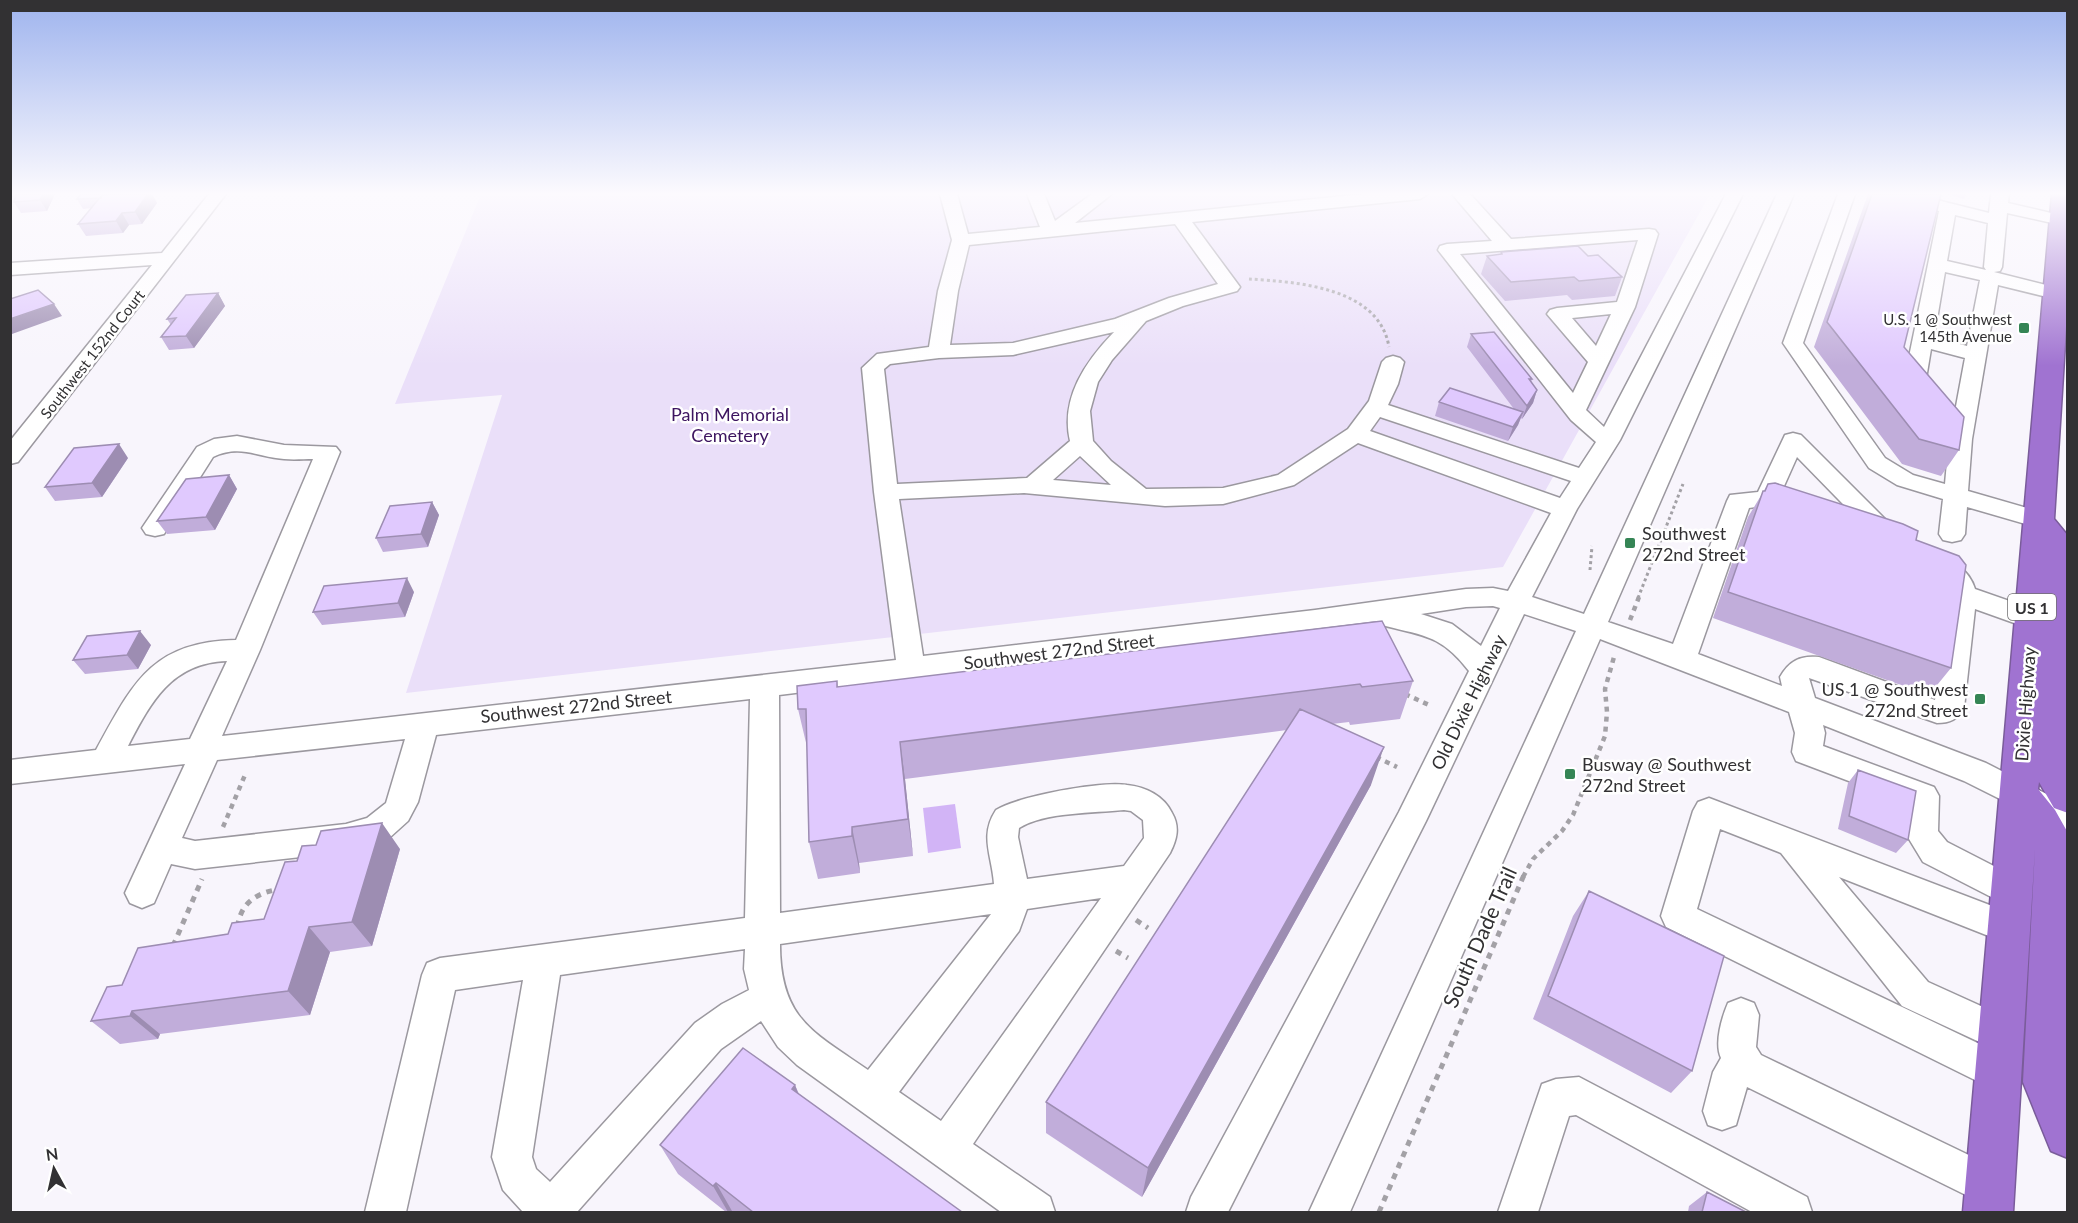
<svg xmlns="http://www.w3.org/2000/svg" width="2078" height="1223" font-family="Lato,sans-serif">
<rect width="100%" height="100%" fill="#f8f5fc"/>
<path fill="#eadff9" d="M481 194H1710L1503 567 406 693 502 395 395 404Z"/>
<path fill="#d2b4f6" d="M955 804 961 848 928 853 923 808Z"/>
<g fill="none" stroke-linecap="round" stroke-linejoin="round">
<g stroke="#9b989f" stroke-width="3">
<path id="minor" d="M209 194H226L18 462 10 464V441L152 265 10 275V263L162 253Z
M940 194H957L968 234 1040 227 1027 194H1044L1055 221 1092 194H1112L1075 223 1364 194H1428L1420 199 1192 222 1240 287 1237 291 1183 306 1146 321 1112 360 1098 382 1090 411 1093 441 1111 461 1146 489 1223 488 1278 475 1348 429 1369 401 1382 362 1386 358 1393 356 1400 358 1404 362 1398 384 1388 405 1579 468 1596 442 1571 420 1438 250 1440 246 1447 244 1492 241 1452 194H1470L1511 239 1649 229 1655 230 1658 234 1635 307 1586 410 1604 427 1726 194H1743L1620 440 1577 509 1532 597 1584 614 1777 194H1794L1608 622 1673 644 1727 501 1730 495 1758 492 1785 435 1793 433 1801 435 1903 537 1899 543 1890 545 1881 543 1797 457 1776 504 1749 508 1698 654 1782 686 1780 677C1789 661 1800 655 1819 657L1935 700 1950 595 1948 587 1926 564 1930 558C1949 553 1970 571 1975 589L2041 612 2045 619 2041 626 2031 629 1975 609 1964 708C1958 719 1950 723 1937 723L1809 678 1815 698 1986 763 2068 805V833L1964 781 1823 725 1825 733 1823 746 1934 787 1939 796 1938 831 1947 842 2023 881 2028 891 2023 901 2011 906 1999 901 1923 862 1906 834 1907 803 1796 761 1792 752 1795 733 1789 712 1600 639 1350 1212H1309L1576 631 1524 614 1426 821 1228 1212H1186L1191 1197 1399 812 1469 671C1439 632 1420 636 1378 624L1377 621 779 695 780 913 994 884C992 855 979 836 996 810 1019 796 1101 781 1127 785 1146 787 1164 796 1172 813 1180 827 1177 839 1170 853L973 1144 1050 1197 1055 1212H1001L797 1065 778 1047 761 1021 721 1049 577 1212H523L503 1190 492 1157 523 980 455 990 406 1212H365L422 975 427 963 440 958 745 918 750 699 436 735 418 802 408 821 388 839 346 852 195 869 171 864 154 903 142 908 130 903 125 893 185 764 10 784V760L96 750C133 683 151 642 236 640L313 459C304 459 294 460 284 459 257 457 240 444 213 457L164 534 155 536 146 534 142 528 197 447 214 439 237 436 284 445 336 447 340 452 260 650 222 736 896 660 874 492 862 368 877 354 929 347 938 291 952 240ZM1175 224 1218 284 1169 298 1115 319 1013 343 950 345 958 291 969 245ZM1638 240 1617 302 1557 308 1550 310 1547 314 1588 362 1573 393 1460 254ZM1611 314 1596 346 1572 318ZM1114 332C1086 361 1060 398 1070 441L1027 478 897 484 884 369 890 364 939 358 1013 355ZM1380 417 1571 481 1560 498 1370 431ZM1358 443 1551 513 1508 591 1493 588 1466 589 1315 610 923 656 899 499 1024 493 1165 506 1223 504 1294 485ZM1080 456 1111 485 1053 480ZM1493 606 1500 608 1481 646 1452 624 1421 614 1466 607ZM227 661 190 739 128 746C151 702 171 663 227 661ZM405 739 386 803 367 818 346 824 195 841 182 838 217 760ZM1124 810 1131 811 1143 820 1144 838 1124 866 1027 879 1018 837 1019 828C1044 812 1095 813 1124 810ZM1101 898 941 1121 899 1092 1019 931 1027 909ZM991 914 868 1070C813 1032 780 1019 780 944ZM745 949 744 969 749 990 722 1004 695 1023 550 1182 548 1180 536 1169 532 1157 560 975Z
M1838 194H1855L1803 343 1885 458 1913 475 1945 484 1949 440 1903 386 1939 211 1883 198 1881 194H1913L1989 213 1991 194H2009L2008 203 2068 217 2067 224 2061 225 2007 213 2002 267 2000 271 1994 272 2062 289 2065 293 2062 297 2055 299 1998 285 1972 439 1968 491 2048 514 2051 520 2048 526 2039 528 1967 507 1965 534 1961 540 1952 542 1943 540 1939 534 1943 499 1897 485 1869 468 1783 343ZM1955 215 1988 223 1984 267 1986 270 1947 261ZM1945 272 1980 280 1967 346 1934 337ZM1931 349 1965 358 1954 417 1925 385Z
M1709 798 2021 917 2026 928 2021 939 2009 944 1839 877 1928 982 2014 1021 2019 1034 2014 1047 2001 1052 1902 1006 1781 853 1720 829 1697 909 2011 1059 2017 1072 2011 1085 1998 1091 1985 1085 1666 927 1661 916 1693 811 1698 802Z
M1741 998 1754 1003 1759 1015 1756 1047 1761 1055 2004 1172 2010 1186 2004 1200 1990 1206 1976 1200 1747 1087 1736 1125 1722 1130 1708 1125 1703 1111 1713 1072 1721 1058C1714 1043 1722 1017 1728 1003Z
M1579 1077 1807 1197 1812 1212H1752L1576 1115 1569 1116 1538 1212H1498L1542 1084 1556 1079Z"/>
</g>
<g stroke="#7a5c9a" stroke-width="3">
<path id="highway" d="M2052 194H2068V295L2054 519 2068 536V813L2054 808 2039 782 2038 789 2055 810 2068 833V1158L2051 1151 2023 1082 2035 848 2013 1212H1963Z"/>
</g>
<path stroke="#a3a1a6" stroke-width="3" stroke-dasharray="3 3" stroke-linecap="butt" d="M1249 279C1297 282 1379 287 1389 347
M1590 570 1592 546
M1638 598 1683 484"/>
<path stroke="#a3a1a6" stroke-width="4.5" stroke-dasharray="5 5" stroke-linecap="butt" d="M1630 620 1639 597
M1405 694 1429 705
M1376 757 1397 767
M223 827 245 775
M1523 877 1533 859 1562 831 1573 815 1605 736 1607 712 1605 689 1614 657"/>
<path stroke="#a3a1a6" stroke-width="5" stroke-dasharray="6 6" stroke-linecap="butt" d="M281 889 291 893 296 901C290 925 269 938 244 933L238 924C242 901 259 892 281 889Z
M1136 920 1148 928
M173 946 202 879
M1116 951 1128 958
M1379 1212 1524 875"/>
<use href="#minor" fill="#fff" fill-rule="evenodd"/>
<use href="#highway" fill="#a073d1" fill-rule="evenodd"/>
</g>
<path fill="#c1adda" d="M55 194 47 211 21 213 14 202Z
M81 194H152L157 203 142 224 129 225 123 233 86 236 78 224 92 208 83 209 77 199Z
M1868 194H1941L1904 347 1959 450 1941 476 1902 464 1814 347Z
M1946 194H1967L1964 199Z
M1501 252 1588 256 1622 277 1615 296 1572 300 1567 295 1505 301 1481 274 1487 256 1500 255Z
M218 293 225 306 194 348 169 350 161 337 171 325 167 319Z
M1471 334 1532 379 1531 382 1537 390 1533 403 1522 419 1521 418 1518 425 1508 441 1435 416 1439 402 1514 409 1467 347Z
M128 458 102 497 55 501 45 487Z
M229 475 237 489 215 530 167 534 157 521Z
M1768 484 1916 540 1951 668 1929 695 1713 618 1748 517Z
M432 502 439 515 428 547 383 552 376 538Z
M414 592 405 617 322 625 313 612Z
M151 645 138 669 85 674 73 660Z
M837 681 838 687 1413 681 1400 719 1350 725 1349 722 1332 724 1371 785 1142 1197 1046 1133V1102L1287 730 905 779 913 856 859 863 860 873 818 879 809 842 807 747 798 709Z
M1858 770 1908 840 1896 853 1838 829 1848 783Z
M400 849 372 946 330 952 310 1015 160 1034 158 1039 120 1044 91 1021 122 985 228 934 264 919Z
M1589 891 1692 1071 1671 1093 1533 1019 1573 916Z
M795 1085 799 1094 962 1212H734L732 1211 730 1212H726L678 1174 660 1145Z
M1707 1192 1746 1212H1688L1689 1206Z"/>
<path fill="#9d8db2" d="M43 194H55L47 211 40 200Z
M148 194H152L157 203 142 224 135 212Z
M122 213 129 225 123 233 116 221Z
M218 293 225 306 194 348 186 336Z
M54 304 62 316 12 334 10 332V319Z
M1537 390 1533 403 1522 419 1527 406Z
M1523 412 1518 425 1508 441 1513 427Z
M119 444 128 458 102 497 92 483Z
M229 475 237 489 215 530 206 517Z
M432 502 439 515 428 547 421 534Z
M407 578 414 592 405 617 398 603Z
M140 631 151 645 138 669 127 655Z
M900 742 905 779 913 856 908 819Z
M1384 747 1371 785 1142 1197 1148 1168Z
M382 823 400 849 372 946 352 922Z
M852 827 859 863 860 873 852 836Z
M309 927 330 952 310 1015 288 991Z
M132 1011 160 1034 158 1039 130 1016Z
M795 1085 807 1116 792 1089Z
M716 1183 732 1211 730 1212H728L713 1186Z"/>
<path fill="#e0c9fe" stroke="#9d8db2" stroke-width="1.5" d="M16 194H43L40 200 14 202Z
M81 194H107L102 195 101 198 77 199Z
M115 194H148L135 212 122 213 116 221 78 224 102 195Z
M1872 194H1941L1904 347 1964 417 1959 450 1919 439 1827 322Z
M1578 246 1588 256 1598 255 1622 277 1579 281 1574 277 1511 282 1487 256 1502 254 1501 252Z
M38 290 54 304 10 319V299Z
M218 293 186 336 161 337 176 318 167 319 186 295Z
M1494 332 1532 379H1529L1537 390 1527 406 1471 334Z
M1450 388 1523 412 1513 427 1439 402Z
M119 444 92 483 45 487 74 448Z
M229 475 206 517 157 521 186 479Z
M1775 483 1903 524 1918 531 1916 540 1959 556 1966 565 1951 668 1728 592 1763 491H1765L1768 484Z
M432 502 421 534 376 538 390 506Z
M407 578 398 603 313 612 324 586Z
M1382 621 1413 681 1362 687 1360 684 900 742 908 819 852 827V836L809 842 806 709H798L797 686 837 681V687Z
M140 631 127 655 73 660 87 636Z
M1300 709 1384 747 1148 1168 1046 1102Z
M1858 770 1916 791 1908 840 1849 816Z
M382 823 352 922 309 927 288 991 132 1011 130 1016 91 1021 107 987 122 985 138 948 228 934 232 923 264 919 285 862 297 861 302 846 316 845 321 831Z
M1589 891 1724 956 1692 1071 1548 996Z
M743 1048 795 1085 792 1089 962 1212H753L716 1183 713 1186 660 1145Z
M1707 1192 1746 1212H1702Z"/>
<linearGradient id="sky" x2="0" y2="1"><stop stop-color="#9fb4ee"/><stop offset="0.53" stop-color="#fcfafe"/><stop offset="1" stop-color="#fcfafe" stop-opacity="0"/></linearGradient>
<rect width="2078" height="366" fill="url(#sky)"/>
<g fill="#358555" stroke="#fff" stroke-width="2">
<rect x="2018" y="322" width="12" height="12" rx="3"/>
<rect x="1624" y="537" width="12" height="12" rx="3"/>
<rect x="1974" y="693" width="12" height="12" rx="3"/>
<rect x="1564" y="768" width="12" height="12" rx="3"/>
</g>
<g text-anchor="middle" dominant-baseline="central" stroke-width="5" stroke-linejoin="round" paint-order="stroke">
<g font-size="15" fill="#323133" stroke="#fff" text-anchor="end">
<text x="2012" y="319">U.S. 1 @ Southwest<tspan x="2012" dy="17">145th Avenue</tspan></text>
</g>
<g font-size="15" fill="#323133" stroke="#fff">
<text transform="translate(92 354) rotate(-52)">Southwest 152nd Court</text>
</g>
<rect fill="#fff" stroke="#706f70" stroke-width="1.5" x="2008" y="594" width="48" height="26" rx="4.5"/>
<g font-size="16" font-weight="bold" fill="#323133">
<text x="2032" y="607">US 1</text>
</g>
<g font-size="18" fill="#3d1560" stroke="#fff">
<text x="730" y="414">Palm Memorial<tspan x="730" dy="21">Cemetery</tspan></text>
</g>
<g font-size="18" fill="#323133" stroke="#fff" text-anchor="start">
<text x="1642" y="533">Southwest<tspan x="1642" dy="21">272nd Street</tspan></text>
<text x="1968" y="689" text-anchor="end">US 1 @ Southwest<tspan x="1968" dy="21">272nd Street</tspan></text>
<text x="1582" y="764">Busway @ Southwest<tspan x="1582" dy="21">272nd Street</tspan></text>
</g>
<g font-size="18" fill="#323133" stroke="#fff">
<text transform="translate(1059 651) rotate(-7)">Southwest 272nd Street</text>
<text transform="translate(1468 702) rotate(-64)">Old Dixie Highway</text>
<text transform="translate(2025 704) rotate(-86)">Dixie Highway</text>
<text transform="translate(576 706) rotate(-6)">Southwest 272nd Street</text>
</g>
<g font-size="21" fill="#323133" stroke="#fff">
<text transform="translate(1479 937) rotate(-66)">South Dade Trail</text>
</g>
</g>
<rect width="2078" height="1223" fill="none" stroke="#323133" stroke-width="24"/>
<g transform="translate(54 1169) rotate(352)" stroke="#ffffff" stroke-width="4.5" paint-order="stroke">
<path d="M0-4.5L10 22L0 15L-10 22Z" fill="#323133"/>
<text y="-9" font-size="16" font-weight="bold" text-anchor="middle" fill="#323133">N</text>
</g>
</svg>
